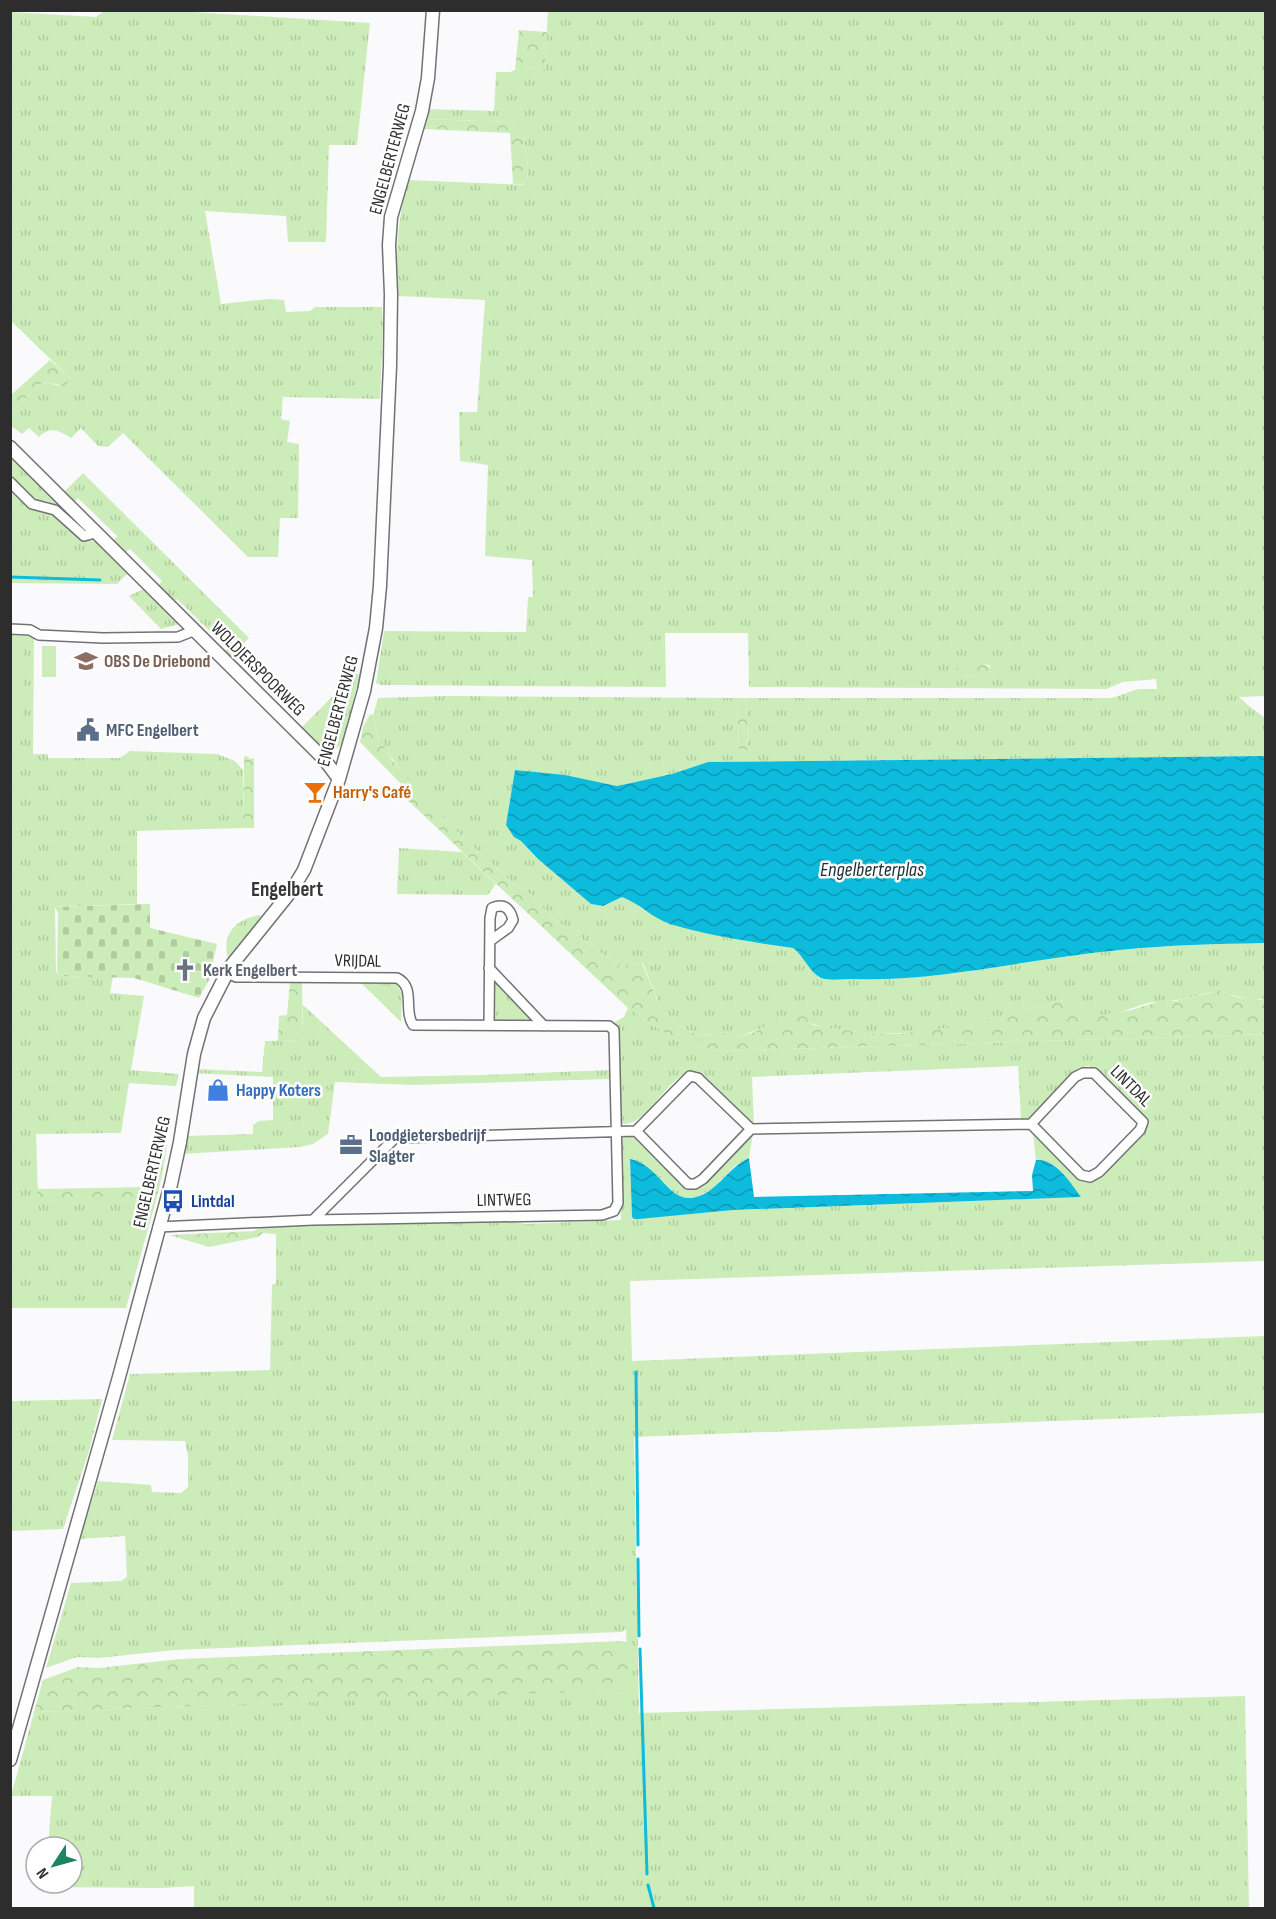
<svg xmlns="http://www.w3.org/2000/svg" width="1276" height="1919" font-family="'Sofia Sans Condensed',sans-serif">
<defs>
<pattern id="grass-tufts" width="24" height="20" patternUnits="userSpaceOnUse" patternTransform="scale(1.5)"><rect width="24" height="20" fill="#ccedb9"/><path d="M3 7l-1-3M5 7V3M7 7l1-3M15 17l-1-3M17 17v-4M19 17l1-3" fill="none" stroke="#b0cc9f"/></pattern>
<pattern id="forest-crowns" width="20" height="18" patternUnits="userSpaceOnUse" patternTransform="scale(1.5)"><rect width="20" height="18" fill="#ccedb9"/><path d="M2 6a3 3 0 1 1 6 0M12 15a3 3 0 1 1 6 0" fill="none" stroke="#b0cc9f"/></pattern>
<pattern id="cemetery-stones" width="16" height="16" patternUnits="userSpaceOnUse" patternTransform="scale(1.5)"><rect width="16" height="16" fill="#ccedb9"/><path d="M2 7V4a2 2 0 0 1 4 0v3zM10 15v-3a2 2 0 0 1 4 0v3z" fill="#b0cc9f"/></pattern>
<pattern id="water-waves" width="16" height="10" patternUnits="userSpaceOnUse" patternTransform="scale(1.5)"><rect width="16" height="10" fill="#0dbbdc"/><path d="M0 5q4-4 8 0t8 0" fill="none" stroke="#0d98b3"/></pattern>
</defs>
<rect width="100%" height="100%" fill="#fafafc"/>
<path fill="url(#grass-tufts)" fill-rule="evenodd" d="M162 10 370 23 357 145H329L326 242H288L286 216 205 211 221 304 269 299 284 300 286 312 310 311 315 307H382L383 323 380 399 283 397 281 419 290 421 287 442 299 444 298 518H280L278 557H248L123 433 108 447 98 446 81 428 71 438C58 430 50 426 39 437L29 428 22 434 11 426V413L37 387 45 382 59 386 71 379 11 321V12L96 17 104 11Z
M548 11H1265L1266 696 1239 697 1249 706 1265 718V756L708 762 672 774 617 786 565 775 515 770 506 825 514 837 521 841 538 859 591 904 603 906 622 897 631 900 645 911 720 936 793 948C804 956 809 972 821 978 829 981 844 979 853 979 943 982 1031 958 1120 950 1168 945 1217 944 1265 943V998C1245 1004 1232 991 1216 992 1202 993 1189 999 1176 1000 1166 1002 1158 1001 1148 1003 1131 1008 1104 1020 1086 1015 1078 1012 1071 1004 1063 1000L1048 1005 1026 1009 1013 1015 995 1021 917 1033 875 1034 821 1027 810 1023 767 1026 741 1036 719 1033 699 1036 676 1024 662 1011 643 963C634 966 627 964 619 966L549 915 535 897 517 887 462 837 407 778 387 752 377 735 373 715 378 698 448 696 737 698 739 750H748L746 698H1112L1138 689H1157L1156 679 1123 682 1106 689 749 687 748 633H665L666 687 380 685 376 683 384 631 526 632 528 597H533L532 560 485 556 488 465 460 461 459 412H477L485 300 397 296C396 252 397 223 408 180L528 185 524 130C519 122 513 122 505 122L425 119 427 109 494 111 496 72H510L520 68 545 69ZM970 663 989 665 993 671C981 676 966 680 956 671L958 666Z
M10 454 66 509 47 501 36 500 27 494 11 478Z
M83 473 249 638 228 659 223 653 227 648 177 599 174 601 158 586 162 581 130 549 126 552 114 540 117 536 78 498 73 503 63 493Z
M10 487 35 510 53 513 81 537 101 544 129 572 117 584 11 583Z
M145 588 180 624 161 629 129 596Z
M10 635 34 637 33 754H48V758H120L130 751 217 754 235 761 243 770V828L137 831V904L55 907 56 972 63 976 113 977 110 993 144 996 131 1070 179 1074 176 1086 129 1083 121 1133 36 1134 38 1197H157L126 1308H11Z
M355 674H360L343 743 334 751 322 749 302 730V727Z
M399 848 462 852 496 884 488 895 397 894Z
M260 915 262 918 231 959 228 958C221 934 237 918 260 915Z
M359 981 392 982 397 985 402 994 401 1022Z
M495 981 533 1021H493Z
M303 1005 381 1077 482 1075 610 1070V1079L414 1085 335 1082 328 1134 313 1144 299 1147 182 1154 185 1136 253 1134V1125L259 1121 273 1120V1077L194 1073 195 1069 262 1072 265 1041 303 1040Z
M628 1008 675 1040 693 1046 719 1051 1265 1034V1261L630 1281 632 1361 1265 1336V1413L634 1437 639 1713 1245 1696 1249 1908H194V1886L162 1888 45 1887V1883H72V1847H48L52 1796H11L34 1712 629 1689 626 1630 621 1632 174 1650 99 1658 77 1657 46 1668 71 1583 121 1581 127 1577 125 1536 80 1539 98 1481 151 1485 152 1492 181 1493 188 1487V1456L185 1441 112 1440 130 1374 270 1370 272 1285 276 1284V1234L263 1233 260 1228 327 1223 514 1222 525 1224 621 1220 620 1141 625 1136 629 1135C654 1146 667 1177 692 1188L753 1133 749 1158 736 1165 712 1189 697 1197 688 1198 678 1197 630 1159 632 1216 634 1219 733 1210 1080 1197 1036 1161 1033 1133 1076 1178 1088 1181 1096 1178 1150 1123 1094 1069 1089 1066 1078 1068 1028 1120H1021L1018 1066 752 1077 754 1125 699 1072C670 1066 653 1123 624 1124L619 1122 618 1030 615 1022 624 1017Z
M102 1399 89 1451 63 1529 11 1531V1401Z"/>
<path fill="url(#forest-crowns)" d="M519 30 547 32 545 69 520 68 515 70Z
M425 119 505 122C513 122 519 122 524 129L528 185 513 184 510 133 423 129Z
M50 360 71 379 64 386 45 382 37 387 11 413V395Z
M962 663H981L995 670C984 677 965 680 956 671L957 666Z
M737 698H746L748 750H739Z
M370 714 373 715 377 735 392 760 462 837 517 887 535 897 549 915 619 966C627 964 634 966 642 963L662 1011 676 1024 699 1036 719 1033 741 1036 752 1033 802 1008 809 1023 816 1026 875 1034H901L995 1021 1013 1015 1026 1009 1048 1005 1063 1000 1072 1003 1084 1014 1093 1016 1131 1010 1161 1001H1175L1219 991 1240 998 1260 1000 1265 998V1034L719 1051 693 1046 675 1040 628 1008 399 792 403 786 360 742 363 727Z
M244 756 249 757V759L254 758V828H243Z
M290 982H302L303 1040 278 1041 279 1016 287 1015Z
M167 1145 162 1176 157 1197H38L37 1189 149 1187 154 1146Z
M260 1228 263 1233 258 1237 209 1247 169 1235 254 1231Z
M622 1641 627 1642 630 1690 34 1712 43 1680 78 1667 99 1668 180 1659Z"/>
<path fill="url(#cemetery-stones)" d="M150 904V928L217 944 209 980 199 998 134 978 63 976 57 972 58 913 55 907Z"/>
<path fill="#ccedb9" d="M42 646H56V677H42Z
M11 650H24L22 741 11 740Z"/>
<path fill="url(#water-waves)" d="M1265 756V943C1217 944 1168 945 1120 950 1031 958 942 982 853 979 844 979 829 981 821 978 809 972 804 956 793 948 752 942 710 936 670 924 652 918 639 903 622 897L603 906 591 904 538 859 521 841 514 837 506 825 515 770 565 775 617 786 672 774 708 762Z
M749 1158 754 1197 1033 1191 1032 1175 1036 1160C1055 1158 1071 1183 1081 1197L733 1210 639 1219H634L632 1217 630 1159C658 1164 667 1200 691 1198 715 1196 728 1167 749 1158Z"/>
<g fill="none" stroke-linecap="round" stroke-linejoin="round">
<path stroke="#0dbbdc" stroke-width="3" d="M10 577 100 580
M636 1372 638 1545
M638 1559 639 1636
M640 1649 647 1874
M648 1885 654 1908"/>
<g stroke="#727274" stroke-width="12">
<path id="minor" d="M10 482 32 504 55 510 84 536 95 533
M10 629 30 630 39 635 103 638 178 637 193 631
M489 968 544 1026
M227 973 236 977 397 978C416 987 403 1010 413 1025L609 1026 614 1030 618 1203 614 1211 602 1215 313 1220
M489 1025 490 918 492 908C504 903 510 908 513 920L508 928 490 941
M636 1131 688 1184H695L703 1179 751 1129
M158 1227 313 1220 395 1138 636 1131 690 1076 698 1078 751 1129 1031 1124 1075 1077 1083 1073H1094L1143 1122 1140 1130 1099 1172 1090 1177 1081 1175 1031 1124"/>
</g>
<g stroke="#727274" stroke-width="15">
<path id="tertiary" d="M10 447 324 759 339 779
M10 1760 119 1377 171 1184 180 1142 194 1054 204 1018 230 967 292 890 304 870 339 779 364 691 376 628 380 586 390 366 391 294 389 245 391 217 422 111 428 78 433 10"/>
</g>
<use href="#minor" stroke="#fff" stroke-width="9"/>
<use href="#tertiary" stroke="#fff" stroke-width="12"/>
</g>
<defs>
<g id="school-bare" transform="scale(1.8)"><path d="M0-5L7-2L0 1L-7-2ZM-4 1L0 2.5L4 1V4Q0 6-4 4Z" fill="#8d6e63" stroke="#fff" stroke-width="2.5" paint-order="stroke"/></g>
<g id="civic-bare" transform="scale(1.8)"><path d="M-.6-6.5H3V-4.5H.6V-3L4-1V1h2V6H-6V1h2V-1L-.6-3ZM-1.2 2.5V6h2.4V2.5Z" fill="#5c6f8a" stroke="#fff" stroke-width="2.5" paint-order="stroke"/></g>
<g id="bar-bare" transform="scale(1.8)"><path d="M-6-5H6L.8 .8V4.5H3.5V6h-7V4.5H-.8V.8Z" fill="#e8710a" stroke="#fff" stroke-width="2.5" paint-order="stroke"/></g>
<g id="church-bare" transform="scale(1.8)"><path d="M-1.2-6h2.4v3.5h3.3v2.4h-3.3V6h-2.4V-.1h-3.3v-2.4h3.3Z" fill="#6b7280" stroke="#fff" stroke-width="2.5" paint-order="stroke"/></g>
<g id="shop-bare" transform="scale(1.8)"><path d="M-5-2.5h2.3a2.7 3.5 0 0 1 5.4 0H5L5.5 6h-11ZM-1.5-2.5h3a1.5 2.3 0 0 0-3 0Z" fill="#3f7fe0" stroke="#fff" stroke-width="2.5" paint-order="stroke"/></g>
<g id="office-bare" transform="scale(1.8)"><path d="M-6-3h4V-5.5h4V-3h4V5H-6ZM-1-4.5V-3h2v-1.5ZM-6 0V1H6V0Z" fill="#5c6f8a" stroke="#fff" stroke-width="2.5" paint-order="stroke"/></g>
<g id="bus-bare" transform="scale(1.8)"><path d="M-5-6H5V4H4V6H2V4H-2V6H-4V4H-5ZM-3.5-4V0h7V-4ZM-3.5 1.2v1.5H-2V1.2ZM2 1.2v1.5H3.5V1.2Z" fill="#1a4fb4" stroke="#fff" stroke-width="2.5" paint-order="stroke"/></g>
</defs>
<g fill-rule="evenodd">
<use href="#school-bare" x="86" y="661"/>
<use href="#civic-bare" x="88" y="730"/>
<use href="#bar-bare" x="315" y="792"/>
<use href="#church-bare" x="185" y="970"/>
<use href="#shop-bare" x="218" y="1090"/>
<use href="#office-bare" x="351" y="1145"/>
<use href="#bus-bare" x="173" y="1201"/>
</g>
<g text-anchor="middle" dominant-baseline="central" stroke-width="5" stroke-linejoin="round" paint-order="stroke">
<g font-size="18" fill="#2d2d2d" stroke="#fff">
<text transform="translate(390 159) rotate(-75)">ENGELBERTERWEG</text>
<text transform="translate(258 669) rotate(45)">WOLDJERSPOORWEG</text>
<text transform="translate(338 711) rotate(-75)">ENGELBERTERWEG</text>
<text transform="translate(358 961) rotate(1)">VRIJDAL</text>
<text transform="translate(1131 1086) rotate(45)">LINTDAL</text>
<text transform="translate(152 1172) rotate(-77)">ENGELBERTERWEG</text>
<text transform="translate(504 1200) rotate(-1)">LINTWEG</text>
</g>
<g font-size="18" font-weight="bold" fill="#785e54" stroke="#fff" text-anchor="start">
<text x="104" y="661">OBS De Driebond</text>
</g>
<g font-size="18" font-weight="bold" fill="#4e5e75" stroke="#fff" text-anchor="start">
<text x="106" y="730">MFC Engelbert</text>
<text x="369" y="1135">Loodgietersbedrijf<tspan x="369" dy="21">Slagter</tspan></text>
</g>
<g font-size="18" font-weight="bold" fill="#c56008" stroke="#fff" text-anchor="start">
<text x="333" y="792">Harry's Café</text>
</g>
<g font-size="18" font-weight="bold" fill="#5b616d" stroke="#fff" text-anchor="start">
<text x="203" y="970">Kerk Engelbert</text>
</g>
<g font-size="18" font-weight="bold" fill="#366cbe" stroke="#fff" text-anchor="start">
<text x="236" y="1090">Happy Koters</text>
</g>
<g font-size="18" font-weight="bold" fill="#164399" stroke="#fff" text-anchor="start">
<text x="191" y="1201">Lintdal</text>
</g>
<g font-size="20" font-style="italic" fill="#172e34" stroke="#fff">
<text x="872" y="870">Engelberterplas</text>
</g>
<g font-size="21" font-weight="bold" fill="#373739" stroke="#fff">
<text x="287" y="889">Engelbert</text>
</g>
</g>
<rect width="1276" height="1919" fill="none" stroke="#2d2d2d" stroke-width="24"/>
<g transform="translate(54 1865) rotate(234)"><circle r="28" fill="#ffffff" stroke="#ababab" stroke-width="1.5"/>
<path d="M0-4.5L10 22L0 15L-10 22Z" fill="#1c845f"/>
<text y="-9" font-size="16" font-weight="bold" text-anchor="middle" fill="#2d2d2d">N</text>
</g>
</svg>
